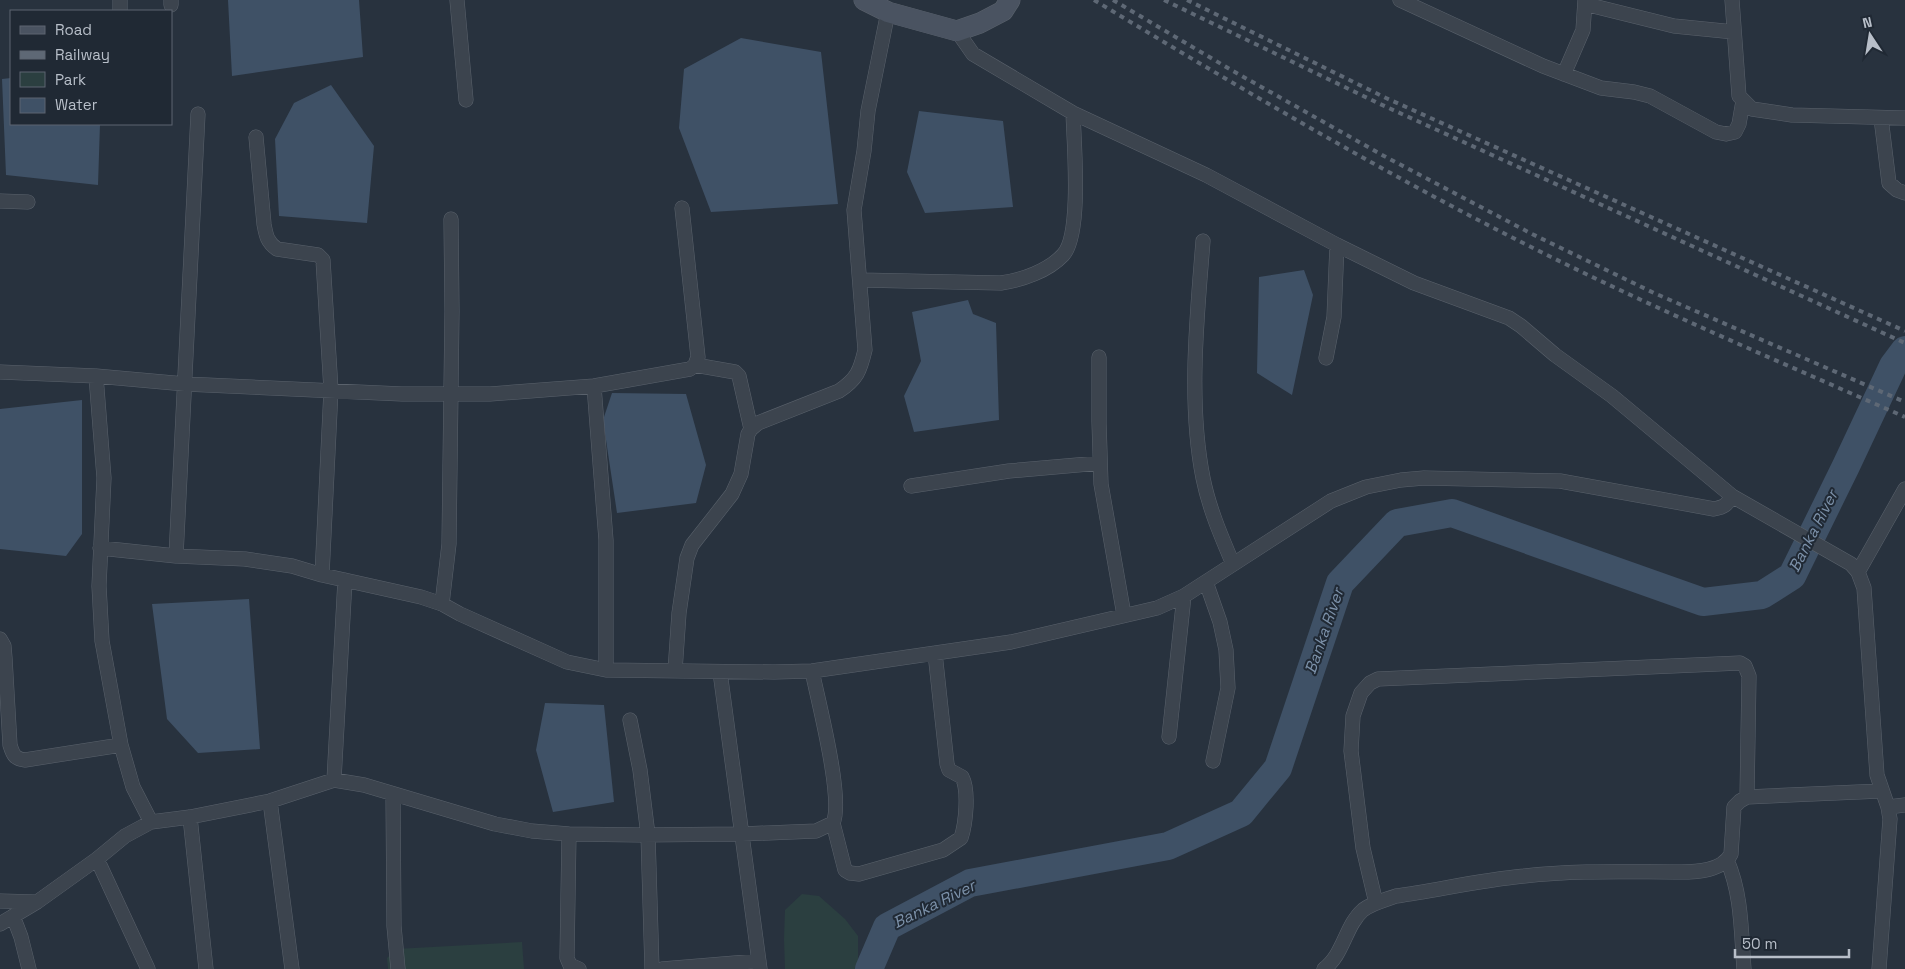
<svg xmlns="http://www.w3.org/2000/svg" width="1905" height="969" font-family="'Space Grotesk',sans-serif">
<rect width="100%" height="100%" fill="#28323e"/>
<path fill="#2b3f40" d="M802 894 819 896 845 919 858 936V969H785L784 939 785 910Z
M522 942 524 969H388L387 958 396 949Z"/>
<path fill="#3f5166" d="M228 0H359L363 57 232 76Z
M741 38 821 52 838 204 711 212 679 128 684 69Z
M11 78V124H100L98 185 6 175 2 79Z
M331 85 374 146 367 223 279 216 275 139 294 103Z
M919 111 1003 121 1013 207 925 213 907 172Z
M1304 270 1313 295 1292 395 1257 373 1259 277Z
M968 300 973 314 996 323 999 420 914 432 904 396 921 361 912 312Z
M612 393 686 394 706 465 696 503 617 513 603 420Z
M82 400V534L66 556 0 549V409Z
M249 599 260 749 198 753 167 719 152 604Z
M545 703 604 705 614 802 553 812 536 750Z"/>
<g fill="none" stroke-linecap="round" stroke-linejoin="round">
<path stroke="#3f5166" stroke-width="28" d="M869 969 887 927 970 883 1168 846 1241 813 1278 768 1340 583 1397 523 1452 513 1703 602 1762 595 1792 576 1846 466 1893 366 1905 350"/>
<g stroke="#5a626c" stroke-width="15">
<path id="street" d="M120 0V11
M171 0V5
M457 0 466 100
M1400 0 1543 66 1601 88 1634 92 1650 96 1716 132 1726 134 1735 132 1739 124 1743 101
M1732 0 1739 96 1752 109 1792 115 1905 118
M1585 4 1674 26 1734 32
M957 31 973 54 1073 113 1206 175 1337 245 1414 283 1509 318 1521 326 1555 355 1612 396 1732 496 1851 564 1858 572 1864 588 1877 775 1888 807 1890 819 1879 969
M1564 74 1583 30 1585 0
M1881 118 1889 183 1897 190 1905 193
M256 137 264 224C266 235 267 242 277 249L318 255 323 260 331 390 322 575
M0 201 28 202
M1203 241C1197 317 1188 402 1203 478 1209 508 1221 536 1233 564
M860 280 1001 283C1022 280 1048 271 1063 255 1082 235 1074 143 1073 113
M1099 357V422L1101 484 1124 615
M1326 358 1334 317 1337 245
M695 365 735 372 739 376 751 429
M0 372 96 376 185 384 402 394H490L594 386 690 369 695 365 698 357 682 208
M96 376 104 478 99 586 102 641 121 745 133 787 151 822
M594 386 606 540V670
M911 486 1009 471 1100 463
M100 548 176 556 245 559 292 566 322 575 421 597 442 604 460 614 567 662 606 670 774 672 812 671 1011 642 1157 608 1184 596 1331 501 1366 487 1401 480 1424 478 1560 481 1714 509C1724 507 1727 505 1732 496
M176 556 198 114
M1858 572 1905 489
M1206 582 1220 622 1226 650 1228 688 1213 761
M442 604 449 544 452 311 451 219
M0 639 4 646 5 658 10 745C13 755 15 759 25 760L121 745
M675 671 679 613 687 558 692 545 732 494 741 474 748 434 751 429 758 423 839 391C857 379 860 371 865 350L854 210 864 151 868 111 888 12
M720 672 760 969
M630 720 640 770 648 835 652 969
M1169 737 1184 596
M334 780 345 580
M393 794 394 926 398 969
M270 801 292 969
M1888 807 1905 805
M190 817 206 969
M833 823 845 870 850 873 859 874 943 850 961 838C966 823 969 790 962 777L949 770 947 764 935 653
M569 834 567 958 570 965 579 969
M97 859 148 969
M1727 860C1742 895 1741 931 1744 969
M0 901 36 902
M1376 903 1363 848 1351 751 1353 716 1361 693 1370 683 1378 679 1740 663 1745 666 1749 676 1747 797
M13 916 21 937 29 969
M0 924 37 902 97 859 125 836 151 822 190 817 270 801 334 780 364 785 495 824 532 831 569 834 641 835 742 834 816 831 833 823C844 800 818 700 812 671
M662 969 759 961
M1324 969C1344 954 1345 926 1363 910 1372 903 1385 900 1396 896 1438 890 1481 880 1524 876 1575 870 1628 872 1680 872 1697 872 1722 871 1731 854L1734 807 1740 801 1747 797 1881 791"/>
</g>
<g stroke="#5a626c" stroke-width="21">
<path id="secondary" d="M864 0 888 12 957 31 980 23 1003 11 1010 0"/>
</g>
<use href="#street" stroke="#3c444e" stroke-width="14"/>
<use href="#secondary" stroke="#4a5361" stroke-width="20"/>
<path stroke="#5e6875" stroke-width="4" stroke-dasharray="5 5" stroke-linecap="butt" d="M1094 0C1235 85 1378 170 1525 244 1650 307 1778 361 1905 417
M1113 0 1233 71 1384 156 1532 234 1654 293 1905 402
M1164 0 1380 104 1905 343
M1187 0 1386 98 1905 331"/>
</g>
<g text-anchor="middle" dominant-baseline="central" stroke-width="4" stroke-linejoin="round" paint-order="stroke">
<g font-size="16" font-style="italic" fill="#7c91a9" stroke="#202934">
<text transform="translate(1813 531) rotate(-63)">Banka River</text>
<text transform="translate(1324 631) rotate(-71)">Banka River</text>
<text transform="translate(934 904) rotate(-26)">Banka River</text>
</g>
</g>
<rect x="10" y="10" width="162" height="115" fill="#202934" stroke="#5d6570"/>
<rect x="20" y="26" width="25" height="8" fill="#4a5361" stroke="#5d6570"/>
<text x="55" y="35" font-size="15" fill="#b8bfc9">Road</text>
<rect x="20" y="51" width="25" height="8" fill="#5e6875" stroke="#5d6570"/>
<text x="55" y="60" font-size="15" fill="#b8bfc9">Railway</text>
<rect x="20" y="72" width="25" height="15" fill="#2b3f40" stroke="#5d6570"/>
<text x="55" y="85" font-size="15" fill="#b8bfc9">Park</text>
<rect x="20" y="98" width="25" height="15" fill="#3f5166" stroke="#5d6570"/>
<text x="55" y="110" font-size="15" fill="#b8bfc9">Water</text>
<g transform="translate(1870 35) rotate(348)" stroke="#202934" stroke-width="4" paint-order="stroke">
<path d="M0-4L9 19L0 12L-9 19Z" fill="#b8bfc9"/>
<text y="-8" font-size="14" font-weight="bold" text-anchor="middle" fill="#b8bfc9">N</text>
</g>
<path d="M1735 949v8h114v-8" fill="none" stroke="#b8bfc9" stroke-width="2.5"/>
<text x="1742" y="949" font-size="15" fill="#b8bfc9" stroke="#202934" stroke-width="4" paint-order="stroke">50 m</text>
</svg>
